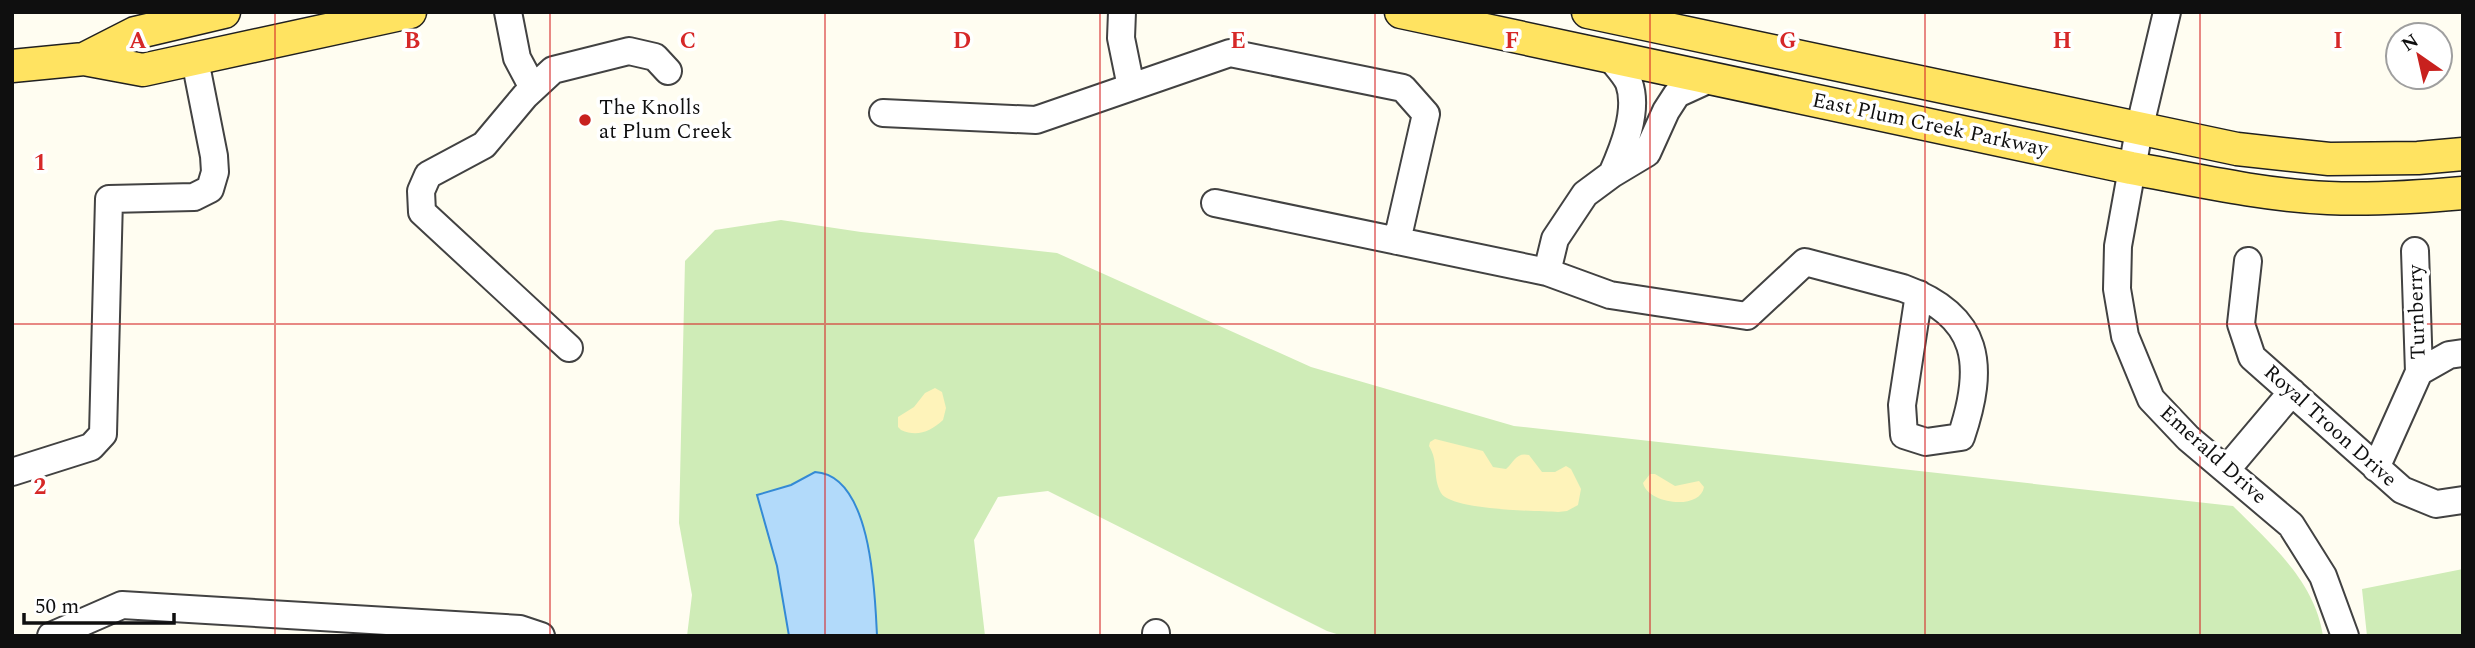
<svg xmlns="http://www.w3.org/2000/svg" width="2475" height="648" font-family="Spectral,serif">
<rect width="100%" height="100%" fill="#fffdf1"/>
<path fill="#cfecb7" d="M781 220 861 232 1057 253 1311 367 1514 426 2233 506C2270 543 2315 581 2323 636H1343L1327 631 1048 491 998 497 974 540 985 636H687L692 595 679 523 685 261 715 230Z
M2463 569V636H2367L2362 589Z"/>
<path fill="#fef3ba" d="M935 388 942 392 946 408 943 420C930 432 917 437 901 430L898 427V417L914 407 925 393Z
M1435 439 1483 451 1493 467 1506 469C1514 462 1516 452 1529 455L1542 472H1555L1566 466 1571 469 1581 489 1578 505 1567 511 1558 512C1536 511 1451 510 1441 493 1432 476 1439 462 1429 446L1430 442Z
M1650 474H1655L1675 486 1699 481 1704 487C1700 511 1648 504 1643 483Z"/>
<path fill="#b2dafa" stroke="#348ad5" stroke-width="2" d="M815 472C872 475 875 594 877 636H789L777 566 757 495 791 485Z"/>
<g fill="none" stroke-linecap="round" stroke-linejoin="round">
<g stroke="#424242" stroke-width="30">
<path id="minor" d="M508 12 517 58 533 88
M1122 12 1121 38 1131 87
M2167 12 2139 130 2118 246 2117 289 2125 336 2151 399 2188 438 2291 525 2323 576 2345 636
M1609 56C1615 64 1625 74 1629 83 1639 111 1623 149 1612 174
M883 113 1036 120 1230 53 1403 88 1426 114 1397 241
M1215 203 1547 272 1610 295 1747 316 1805 262 1903 288C1981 316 1985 366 1961 437L1926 442 1904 435 1902 405 1919 294
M2415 251 2419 372
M2248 261 2241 324 2252 357 2402 490 2436 504 2463 500
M1547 272 1555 239 1585 194 1612 174 1647 153 1666 111 1677 94 1712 78
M569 348 422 212 421 191 428 175 484 145 525 96 553 70 629 51 655 57 668 71
M2376 468 2419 372 2449 355 2463 353
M2227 469 2292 392
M12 472 91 447 103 434 109 199 194 197 210 189 215 172 214 156 195 60
M51 636 122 605 520 629 541 636
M1156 636V633"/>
</g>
<g stroke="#202020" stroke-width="35">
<path id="major" d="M1401 12 2131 168C2196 180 2262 195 2328 198 2373 200 2418 197 2463 193
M1588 12 2237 149 2329 159 2418 158 2463 154
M84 59 135 33 224 12
M12 66 84 59 143 70 410 12"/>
</g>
<use href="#minor" stroke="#fff" stroke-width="26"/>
<use href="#major" stroke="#ffe361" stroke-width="32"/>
</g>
<path fill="none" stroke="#d62828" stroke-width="2" stroke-opacity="0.55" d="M275 12V636M550 12V636M825 12V636M1100 12V636M1375 12V636M1650 12V636M1925 12V636M2200 12V636M12 324H2463"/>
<circle fill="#c8211e" stroke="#fff" stroke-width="2.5" cx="585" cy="120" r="7"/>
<g text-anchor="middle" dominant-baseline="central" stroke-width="7" stroke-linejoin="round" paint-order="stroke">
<g font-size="21" fill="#0f0f0f" stroke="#fff" text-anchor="start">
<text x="599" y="108">The Knolls<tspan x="599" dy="24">at Plum Creek</tspan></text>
</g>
<g font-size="21" fill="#0f0f0f" stroke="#fff">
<text transform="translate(1930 125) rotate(12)">East Plum Creek Parkway</text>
<text transform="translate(2417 312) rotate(-92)">Turnberry</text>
<text transform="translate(2330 426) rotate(42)">Royal Troon Drive</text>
<text transform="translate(2213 455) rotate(42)">Emerald Drive</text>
</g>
</g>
<g font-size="23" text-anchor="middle" font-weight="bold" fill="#d62828" stroke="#fff" stroke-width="7" stroke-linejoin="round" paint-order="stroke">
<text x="138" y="48">A</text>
<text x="412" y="48">B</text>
<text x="688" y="48">C</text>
<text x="962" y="48">D</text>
<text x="1238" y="48">E</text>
<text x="1512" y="48">F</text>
<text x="1788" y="48">G</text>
<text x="2062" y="48">H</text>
<text x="2338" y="48">I</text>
<text x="40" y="170">1</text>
<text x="40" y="494">2</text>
</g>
<rect width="2475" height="648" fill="none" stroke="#0f0f0f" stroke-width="28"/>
<g transform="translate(2419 56) rotate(326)"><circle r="33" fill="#ffffff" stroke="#9f9f9f" stroke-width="2"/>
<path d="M0-5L12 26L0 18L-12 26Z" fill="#c8211e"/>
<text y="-10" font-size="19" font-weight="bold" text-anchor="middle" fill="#0f0f0f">N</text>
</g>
<path d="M24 613v10h150v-10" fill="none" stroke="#0f0f0f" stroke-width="3.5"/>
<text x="35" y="613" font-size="21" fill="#0f0f0f" stroke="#ffffff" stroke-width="5" paint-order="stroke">50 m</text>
</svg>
